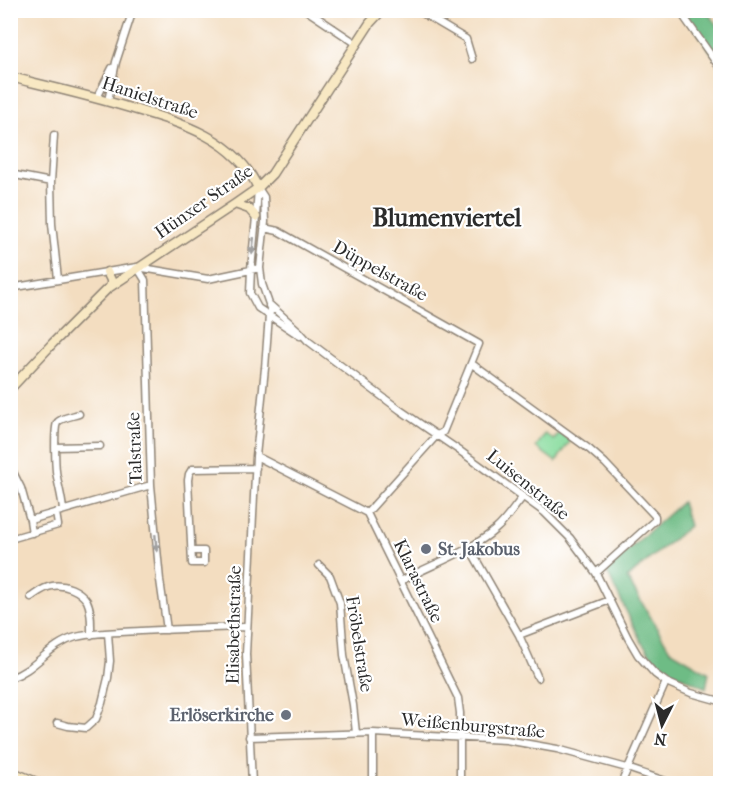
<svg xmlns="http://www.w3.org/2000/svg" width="731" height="794" font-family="'IM FELL French Canon',serif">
<rect width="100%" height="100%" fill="#fff"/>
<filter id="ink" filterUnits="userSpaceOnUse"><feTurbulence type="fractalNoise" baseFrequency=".0167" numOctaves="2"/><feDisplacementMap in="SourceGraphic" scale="12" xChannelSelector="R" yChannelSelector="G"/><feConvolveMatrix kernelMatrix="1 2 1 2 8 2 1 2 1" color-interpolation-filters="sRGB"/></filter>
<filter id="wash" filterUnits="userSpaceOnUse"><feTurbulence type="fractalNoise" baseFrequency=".008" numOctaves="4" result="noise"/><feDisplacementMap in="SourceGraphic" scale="24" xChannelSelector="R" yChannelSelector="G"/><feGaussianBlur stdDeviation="1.35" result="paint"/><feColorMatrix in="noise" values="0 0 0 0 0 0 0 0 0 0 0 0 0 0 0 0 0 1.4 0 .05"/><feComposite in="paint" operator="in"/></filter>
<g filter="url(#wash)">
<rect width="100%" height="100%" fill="#f3ddc0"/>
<path fill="#88dc9e" stroke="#5a8464" stroke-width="1.5" d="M559 433 571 440 556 462 536 447 545 434 554 440Z"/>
<path fill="#6ebc85" stroke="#4c7458" stroke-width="1.5" d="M683 11H706L720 28V65Z
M682 502 689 526 627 578 670 650 709 673 706 688 659 666 642 643 606 570Z"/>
</g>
<g filter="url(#ink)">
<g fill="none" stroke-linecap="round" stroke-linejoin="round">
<g stroke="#8f8476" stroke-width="9">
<path id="minor" d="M306 10 357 44
M417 10 466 39 472 59
M679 10 720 68
M97 98 112 68
M108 101 116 62 133 10
M54 135 51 182 52 224 58 279
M10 174 51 182
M258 188 264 197 265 222 260 268 262 284 269 304 299 331 308 341 400 410 460 451 544 512 570 538 596 573 628 638 638 655 655 674 666 682 691 693 720 701
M258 188 256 217 251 269 250 293 258 308 300 336
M264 228 278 231 479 344 443 432 437 435 367 513
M137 267 145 280 151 485 160 580 167 630
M10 288 137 267 208 279 260 268
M472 364 589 449 605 463 655 516V520L596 573
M55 447 100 446
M256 456 367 513 458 698 460 713V784
M10 466 21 488 30 520
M63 510C62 498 59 488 57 477 55 470 54 429 57 423 60 418 73 416 79 414
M32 533 30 520 151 485
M10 539 58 525 56 513
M471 547 473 554 519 635 610 600
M192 551H204V563H192L188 480 189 474 192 469 256 468
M319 565 330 576 340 603 344 655 353 705 356 733
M401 581C432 564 468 553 496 529 506 521 514 507 523 497
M31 597C37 593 44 587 52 586 65 584 80 590 87 601 92 611 91 625 91 635
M519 635 538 678
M10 678C36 670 49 644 76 637 97 632 120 632 141 631 176 629 212 628 247 627
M57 723 68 726 86 728 96 719 102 703 108 678 110 661 108 633
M249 737 373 733 506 740 557 749 627 768 674 784
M252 784 246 654 256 456 265 368 269 315 271 310 269 306
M373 784V733
M621 784 666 682"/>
</g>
<g stroke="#8f8476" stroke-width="11">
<path id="secondary" d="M10 77C51 87 91 96 130 108 178 122 235 137 258 188
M235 204 249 209 256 217
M107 272 111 280V286
M10 389 53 343 107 289 235 204 258 188 272 174 370 23 382 10
M10 771 41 784"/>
</g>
<use href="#minor" stroke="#fff" stroke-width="6"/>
<use href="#secondary" stroke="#f8e8c3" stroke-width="8"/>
</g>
<defs><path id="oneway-solid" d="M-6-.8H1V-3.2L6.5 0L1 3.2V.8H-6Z" transform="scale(1.5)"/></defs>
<g fill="#a0a0a0">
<use href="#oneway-solid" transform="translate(253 246) rotate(96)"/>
<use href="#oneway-solid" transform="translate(156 543) rotate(85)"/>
</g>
</g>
<g fill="#6b7280" stroke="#fff" stroke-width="2">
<circle cx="426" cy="549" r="6"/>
<circle cx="286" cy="715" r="6"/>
</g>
<g text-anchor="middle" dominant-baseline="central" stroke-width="4.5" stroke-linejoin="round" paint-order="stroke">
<g font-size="18" fill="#2b2b2b" stroke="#fff">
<text transform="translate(150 98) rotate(18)">Hanielstraße</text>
<text transform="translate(204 202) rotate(-35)">Hünxer Straße</text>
<text transform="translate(380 271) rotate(29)">Düppelstraße</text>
<text transform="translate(135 448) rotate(-92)">Talstraße</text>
<text transform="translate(528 485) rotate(39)">Luisenstraße</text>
<text transform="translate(418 581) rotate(64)">Klarastraße</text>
<text transform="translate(234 625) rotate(-89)">Elisabethstraße</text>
<text transform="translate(359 644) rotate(81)">Fröbelstraße</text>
<text transform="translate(473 726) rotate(5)">Weißenburgstraße</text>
</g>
<g font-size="18" font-weight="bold" fill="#5b616d" stroke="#fff" text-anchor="start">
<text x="438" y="549">St. Jakobus</text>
<text x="274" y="715" text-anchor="end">Erlöserkirche</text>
</g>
<g font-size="24" font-weight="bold" fill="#2b2b2b" stroke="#fff">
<text x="447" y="218">Blumenviertel</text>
</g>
</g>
<rect width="731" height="794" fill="none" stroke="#fff" stroke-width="36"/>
<g transform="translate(662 725) rotate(186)" stroke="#ffffff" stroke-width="4.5" paint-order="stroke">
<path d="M0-4.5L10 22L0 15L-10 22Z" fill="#2b2b2b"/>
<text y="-9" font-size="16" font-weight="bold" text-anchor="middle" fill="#2b2b2b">N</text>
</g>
</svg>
